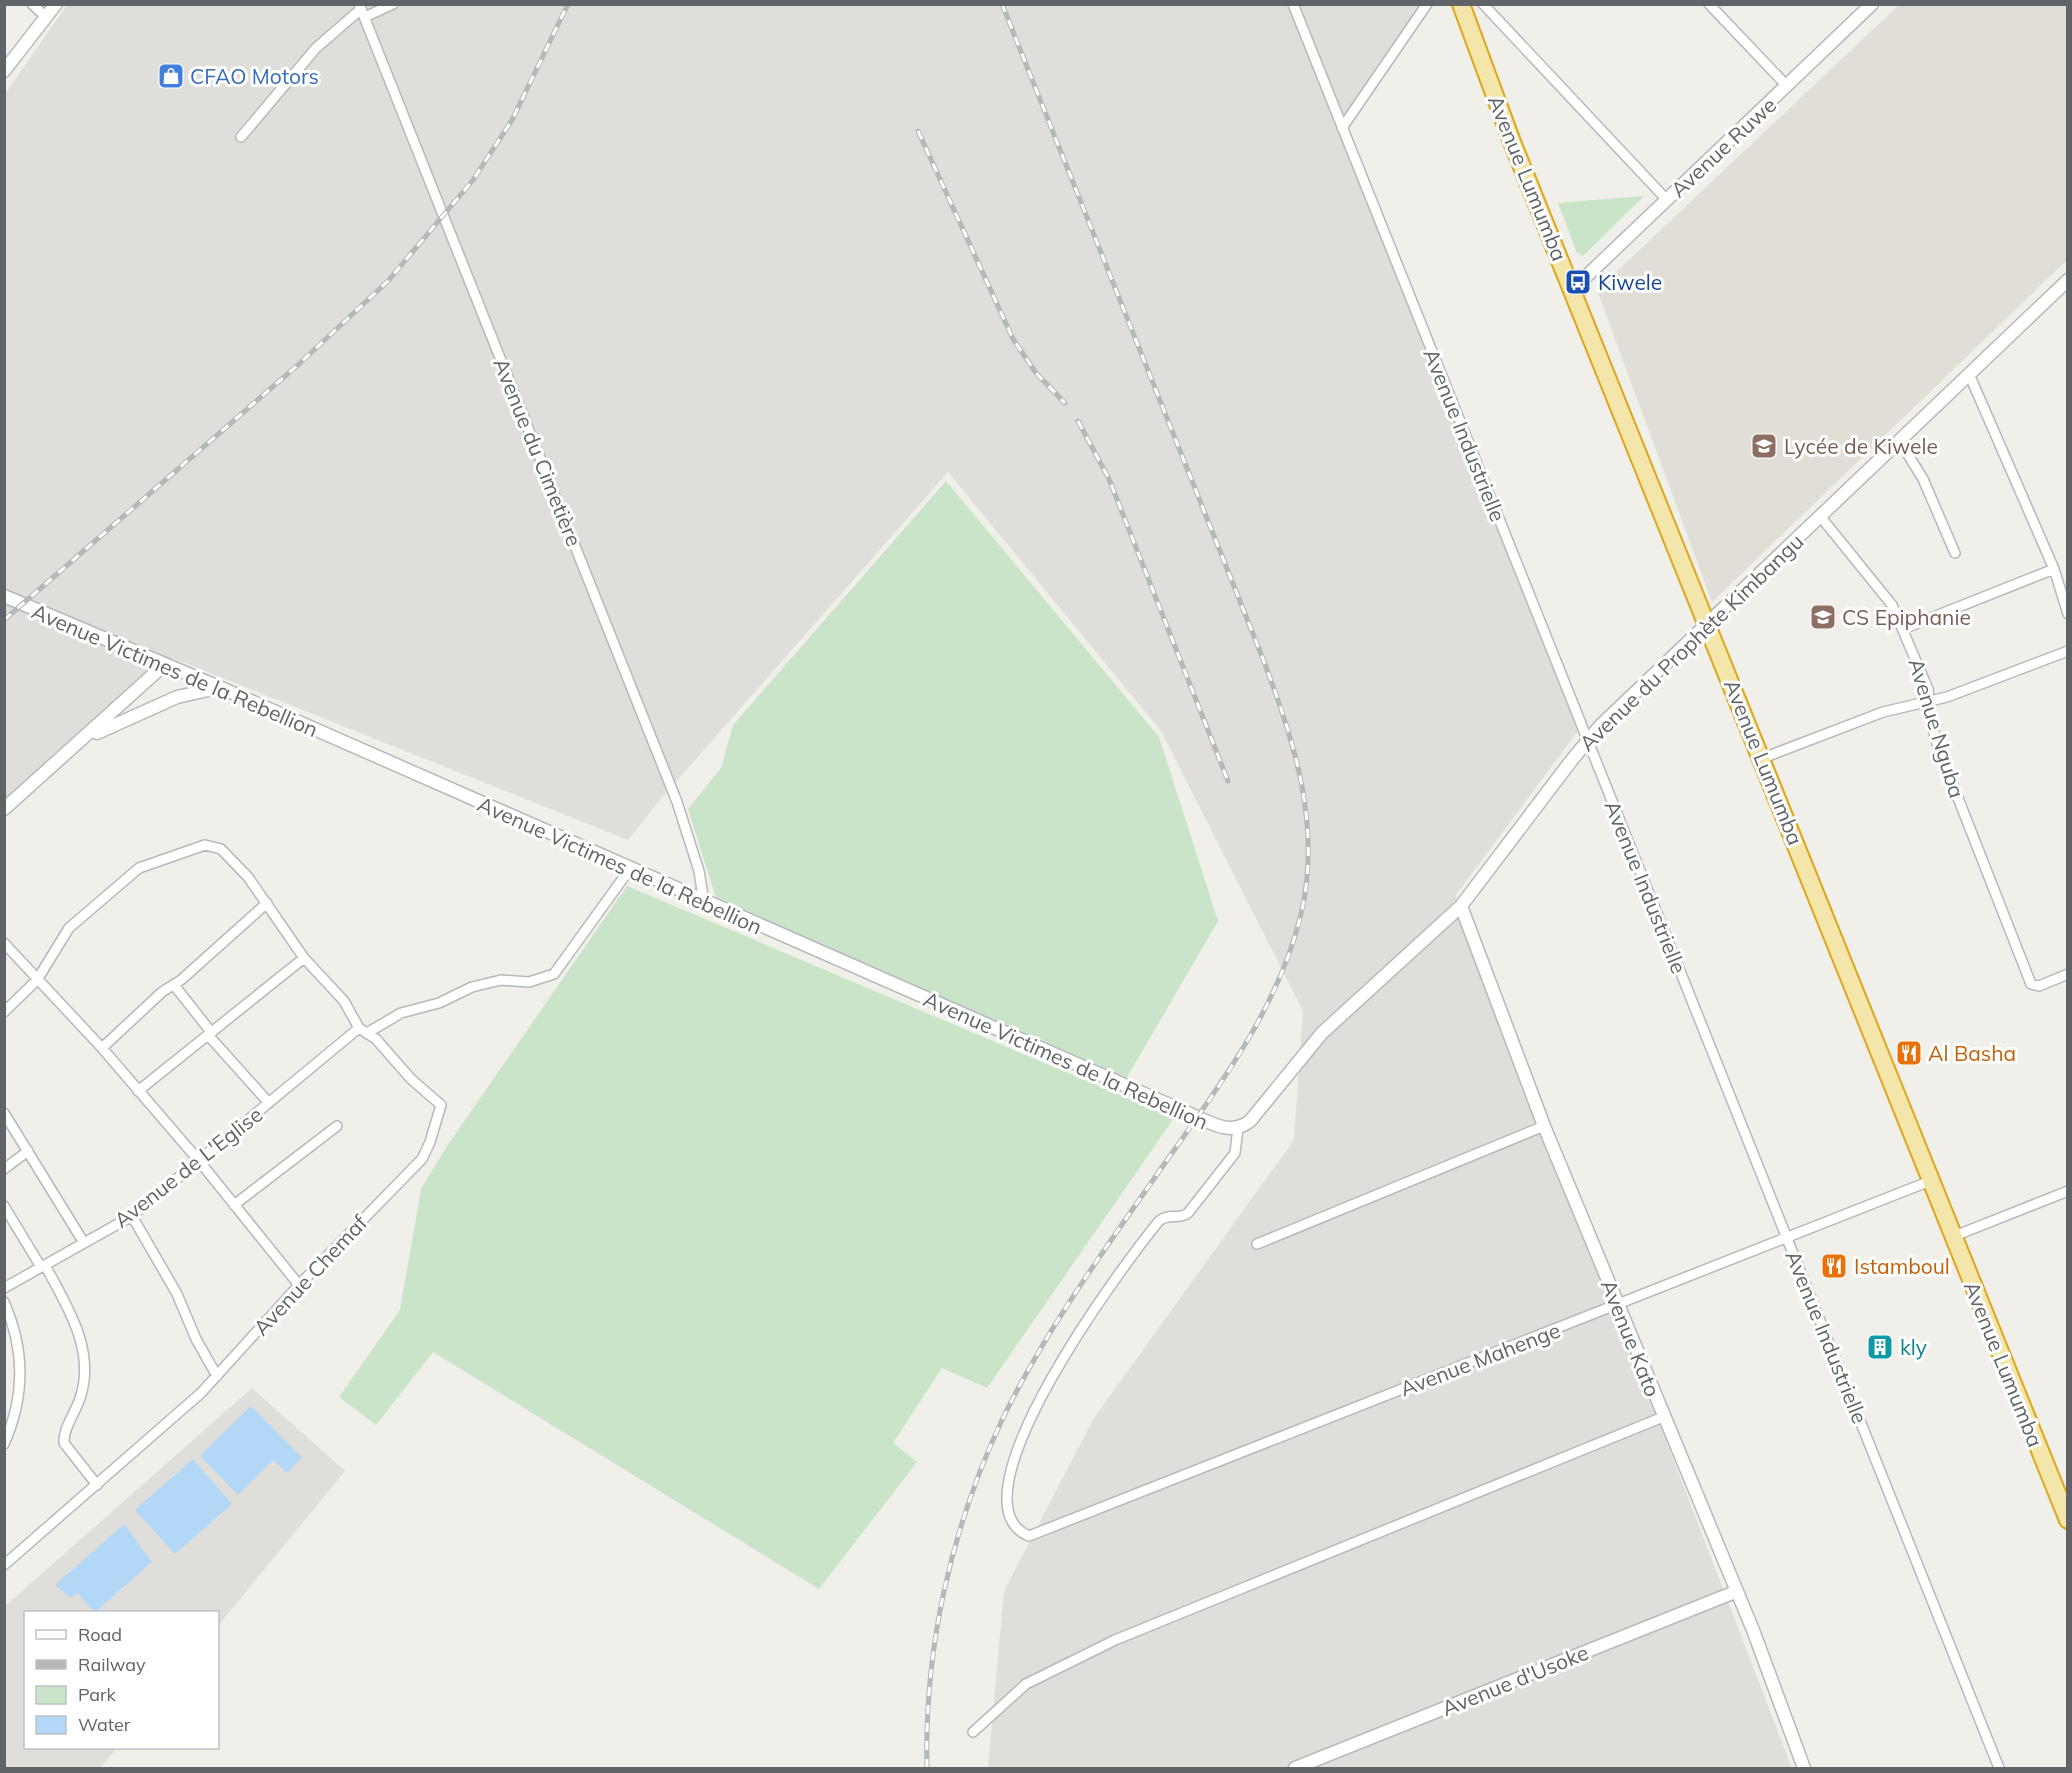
<svg xmlns="http://www.w3.org/2000/svg" width="2072" height="1773" font-family="Mulish,sans-serif">
<rect width="100%" height="100%" fill="#f0efe9"/>
<path fill="#dfdedb" d="M67 5H1423L1344 127 1586 720 1456 895 1792 1768H988L1004 1591 1094 1418 1294 1140 1303 1011 1161 731 948 472 659 801 628 840 173 658 5 802V94Z
M252 1388 345 1471 218 1626V1612H26V1748H117L100 1768H5L4 1607Z"/>
<path fill="#e0ded7" d="M1899 5H2067V260L1712 602 1597 290Z"/>
<path fill="#c9e4c9" d="M1644 196 1583 256 1577 253 1558 203Z
M946 481 1159 737 1218 921 1126 1079 716 898 688 809 721 768 733 725Z
M627 886 1174 1118 987 1388 942 1368 893 1443 917 1462 819 1589 433 1352 376 1425 339 1397 400 1310 421 1189 447 1146Z"/>
<path fill="#b3d7f6" d="M251 1406 302 1458 287 1473 273 1460 238 1495 200 1456Z
M193 1459 232 1504 175 1554 135 1510Z
M124 1524 152 1562 95 1612 77 1593 71 1598 55 1585Z"/>
<g fill="none" stroke-linecap="round" stroke-linejoin="round">
<g stroke="#b6b8bb" stroke-width="12">
<path id="minor" d="M32 4 46 17
M359 4 677 802 699 871 704 903
M1293 4 1999 1768
M1483 4 1667 200
M1709 4 1787 86
M365 17 393 4
M1342 128 1427 4
M241 137 316 48 361 9
M1969 374 2054 569 2068 614
M1899 440 1923 479 1955 553
M1820 516 1892 605 1928 689 1931 722 1938 747 2031 984 2039 986 2068 974
M1903 629 2054 569
M1763 758 1883 712 1947 697 2068 651
M4 943 102 1048 200 1162 299 1285
M174 985 211 1032
M4 1012 37 980 69 928 139 868 205 845 221 849 248 877 304 958 344 1001 359 1028 376 1039 411 1079 441 1105 430 1142 422 1159 299 1285 201 1393 4 1565
M367 1033 401 1013 439 1003 472 987 501 980 529 982 554 974 629 870
M208 1035 269 1103
M102 1048 162 992 181 980 267 903
M138 1091 304 958
M4 1113 84 1243
M1238 1128 1235 1153 1188 1213C1179 1220 1168 1213 1159 1221 1126 1261 945 1502 1029 1536L1930 1181
M4 1169 28 1151
M234 1205 337 1126
M4 1206 41 1267
M132 1216 177 1294 196 1339 217 1376
M1952 1237 2068 1191
M1257 1244 1544 1126
M45 1265C66 1305 95 1348 81 1395 77 1411 63 1427 64 1443L97 1485
M4 1288 132 1216 359 1028
M4 1302C25 1349 25 1397 4 1444
M973 1732 1026 1684 1115 1640 1663 1417"/>
</g>
<g stroke="#b6b8bb" stroke-width="15">
<path id="tertiary" d="M4 71 56 4
M1573 289 1872 4
M4 596 219 687 1197 1117C1215 1125 1232 1135 1250 1121L1322 1033 1461 906 1571 761 1600 726 2068 280
M97 733 177 697 217 688
M4 809 164 665
M1461 906 1544 1126 1753 1630 1804 1768
M1295 1768 1735 1592"/>
</g>
<g stroke="#dea61b" stroke-width="20">
<path id="trunk" d="M1461 4 1512 142 2068 1520"/>
</g>
<use href="#minor" stroke="#fff" stroke-width="9"/>
<use href="#tertiary" stroke="#fff" stroke-width="12"/>
<use href="#trunk" stroke="#f4e6ab" stroke-width="16"/>
<g stroke="#b6b7b7" stroke-width="5">
<path id="rail" d="M918 131 1013 339 1036 373 1065 403
M1078 421 1109 479 1228 781
M4 620 299 364 388 281 473 180 512 120 568 4
M927 1768C924 1649 951 1529 1002 1420 1044 1333 1102 1253 1158 1173 1214 1093 1278 1011 1301 914 1322 826 1294 740 1263 659L1002 4"/>
</g>
<use href="#rail" stroke="#fff" stroke-width="3" stroke-dasharray="9" stroke-linecap="butt"/>
</g>
<defs>
<g id="shop-square" transform="scale(1.35)"><rect x="-9" y="-9" width="18" height="18" rx="4" fill="#3f7fe0" stroke="#fff"/><path d="M-5-2.5h2.3a2.7 3.5 0 0 1 5.4 0H5L5.5 6h-11ZM-1.5-2.5h3a1.5 2.3 0 0 0-3 0Z" fill="#fff"/></g>
<g id="bus-square" transform="scale(1.35)"><rect x="-9" y="-9" width="18" height="18" rx="4" fill="#1a4fb4" stroke="#fff"/><path d="M-5-6H5V4H4V6H2V4H-2V6H-4V4H-5ZM-3.5-4V0h7V-4ZM-3.5 1.2v1.5H-2V1.2ZM2 1.2v1.5H3.5V1.2Z" fill="#fff"/></g>
<g id="school-square" transform="scale(1.35)"><rect x="-9" y="-9" width="18" height="18" rx="4" fill="#8d6e63" stroke="#fff"/><path d="M0-5L7-2L0 1L-7-2ZM-4 1L0 2.5L4 1V4Q0 6-4 4Z" fill="#fff"/></g>
<g id="restaurant-square" transform="scale(1.35)"><rect x="-9" y="-9" width="18" height="18" rx="4" fill="#e8710a" stroke="#fff"/><path d="M-5-6h1v4h1v-4h1v4h1v-4h1v5L-1.5 .5V6h-2V.5L-5-1ZM5-6V6H3V1.5H1.5Q1.5-4 5-6Z" fill="#fff"/></g>
<g id="building-square" transform="scale(1.35)"><rect x="-9" y="-9" width="18" height="18" rx="4" fill="#0f9aa8" stroke="#fff"/><path d="M-4-6H4V6H1V3H-1V6H-4ZM-2.5-4.3h1.7v1.8h-1.7ZM.8-4.3h1.7v1.8H.8ZM-2.5-1h1.7V.8h-1.7ZM.8-1h1.7V.8H.8Z" fill="#fff"/></g>
</defs>
<g fill-rule="evenodd">
<use href="#shop-square" x="171" y="76"/>
<use href="#bus-square" x="1578" y="282"/>
<use href="#school-square" x="1764" y="446"/>
<use href="#school-square" x="1823" y="617"/>
<use href="#restaurant-square" x="1909" y="1053"/>
<use href="#restaurant-square" x="1834" y="1266"/>
<use href="#building-square" x="1880" y="1347"/>
</g>
<g text-anchor="middle" dominant-baseline="central" stroke-width="6" stroke-linejoin="round" paint-order="stroke">
<g font-size="21" fill="#366cbe" stroke="#fff" text-anchor="start">
<text x="190" y="76">CFAO Motors</text>
</g>
<g font-size="21" fill="#606367" stroke="#fff">
<text transform="translate(1723 147) rotate(-43)">Avenue Ruwe</text>
<text transform="translate(1528 178) rotate(68)">Avenue Lumumba</text>
<text transform="translate(1465 435) rotate(68)">Avenue Industrielle</text>
<text transform="translate(538 452) rotate(68)">Avenue du Cimetière</text>
<text transform="translate(1691 642) rotate(-44)">Avenue du Prophète Kimbangu</text>
<text transform="translate(175 670) rotate(23)">Avenue Victimes de la Rebellion</text>
<text transform="translate(1937 728) rotate(73)">Avenue Nguba</text>
<text transform="translate(1764 762) rotate(68)">Avenue Lumumba</text>
<text transform="translate(620 865) rotate(24)">Avenue Victimes de la Rebellion</text>
<text transform="translate(1646 887) rotate(68)">Avenue Industrielle</text>
<text transform="translate(1066 1060) rotate(24)">Avenue Victimes de la Rebellion</text>
<text transform="translate(188 1167) rotate(-38)">Avenue de L'Eglise</text>
<text transform="translate(310 1275) rotate(-47)">Avenue Chemaf</text>
<text transform="translate(1827 1337) rotate(68)">Avenue Industrielle</text>
<text transform="translate(1631 1338) rotate(68)">Avenue Kato</text>
<text transform="translate(1480 1359) rotate(-21)">Avenue Mahenge</text>
<text transform="translate(2004 1364) rotate(68)">Avenue Lumumba</text>
<text transform="translate(1515 1680) rotate(-22)">Avenue d'Usoke</text>
</g>
<g font-size="21" fill="#164399" stroke="#fff" text-anchor="start">
<text x="1598" y="282">Kiwele</text>
</g>
<g font-size="21" fill="#785e54" stroke="#fff" text-anchor="start">
<text x="1784" y="446">Lycée de Kiwele</text>
<text x="1842" y="617">CS Epiphanie</text>
</g>
<g font-size="21" fill="#c56008" stroke="#fff" text-anchor="start">
<text x="1928" y="1053">Al Basha</text>
<text x="1854" y="1266">Istamboul</text>
</g>
<g font-size="21" fill="#0d838f" stroke="#fff" text-anchor="start">
<text x="1900" y="1347">kly</text>
</g>
</g>
<rect width="2072" height="1773" fill="none" stroke="#606367" stroke-width="12"/>
<rect x="24" y="1611" width="195" height="138" fill="#ffffff" stroke="#bfc1c2" stroke-width="1.5"/>
<rect x="36" y="1630" width="30" height="9" fill="#ffffff" stroke="#bfc1c2" stroke-width="1.5"/>
<text x="78" y="1641" font-size="18" fill="#606367">Road</text>
<rect x="36" y="1660" width="30" height="9" fill="#b6b7b7" stroke="#bfc1c2" stroke-width="1.5"/>
<text x="78" y="1671" font-size="18" fill="#606367">Railway</text>
<rect x="36" y="1686" width="30" height="18" fill="#c9e4c9" stroke="#bfc1c2" stroke-width="1.5"/>
<text x="78" y="1701" font-size="18" fill="#606367">Park</text>
<rect x="36" y="1716" width="30" height="18" fill="#b3d7f6" stroke="#bfc1c2" stroke-width="1.5"/>
<text x="78" y="1731" font-size="18" fill="#606367">Water</text>
</svg>
